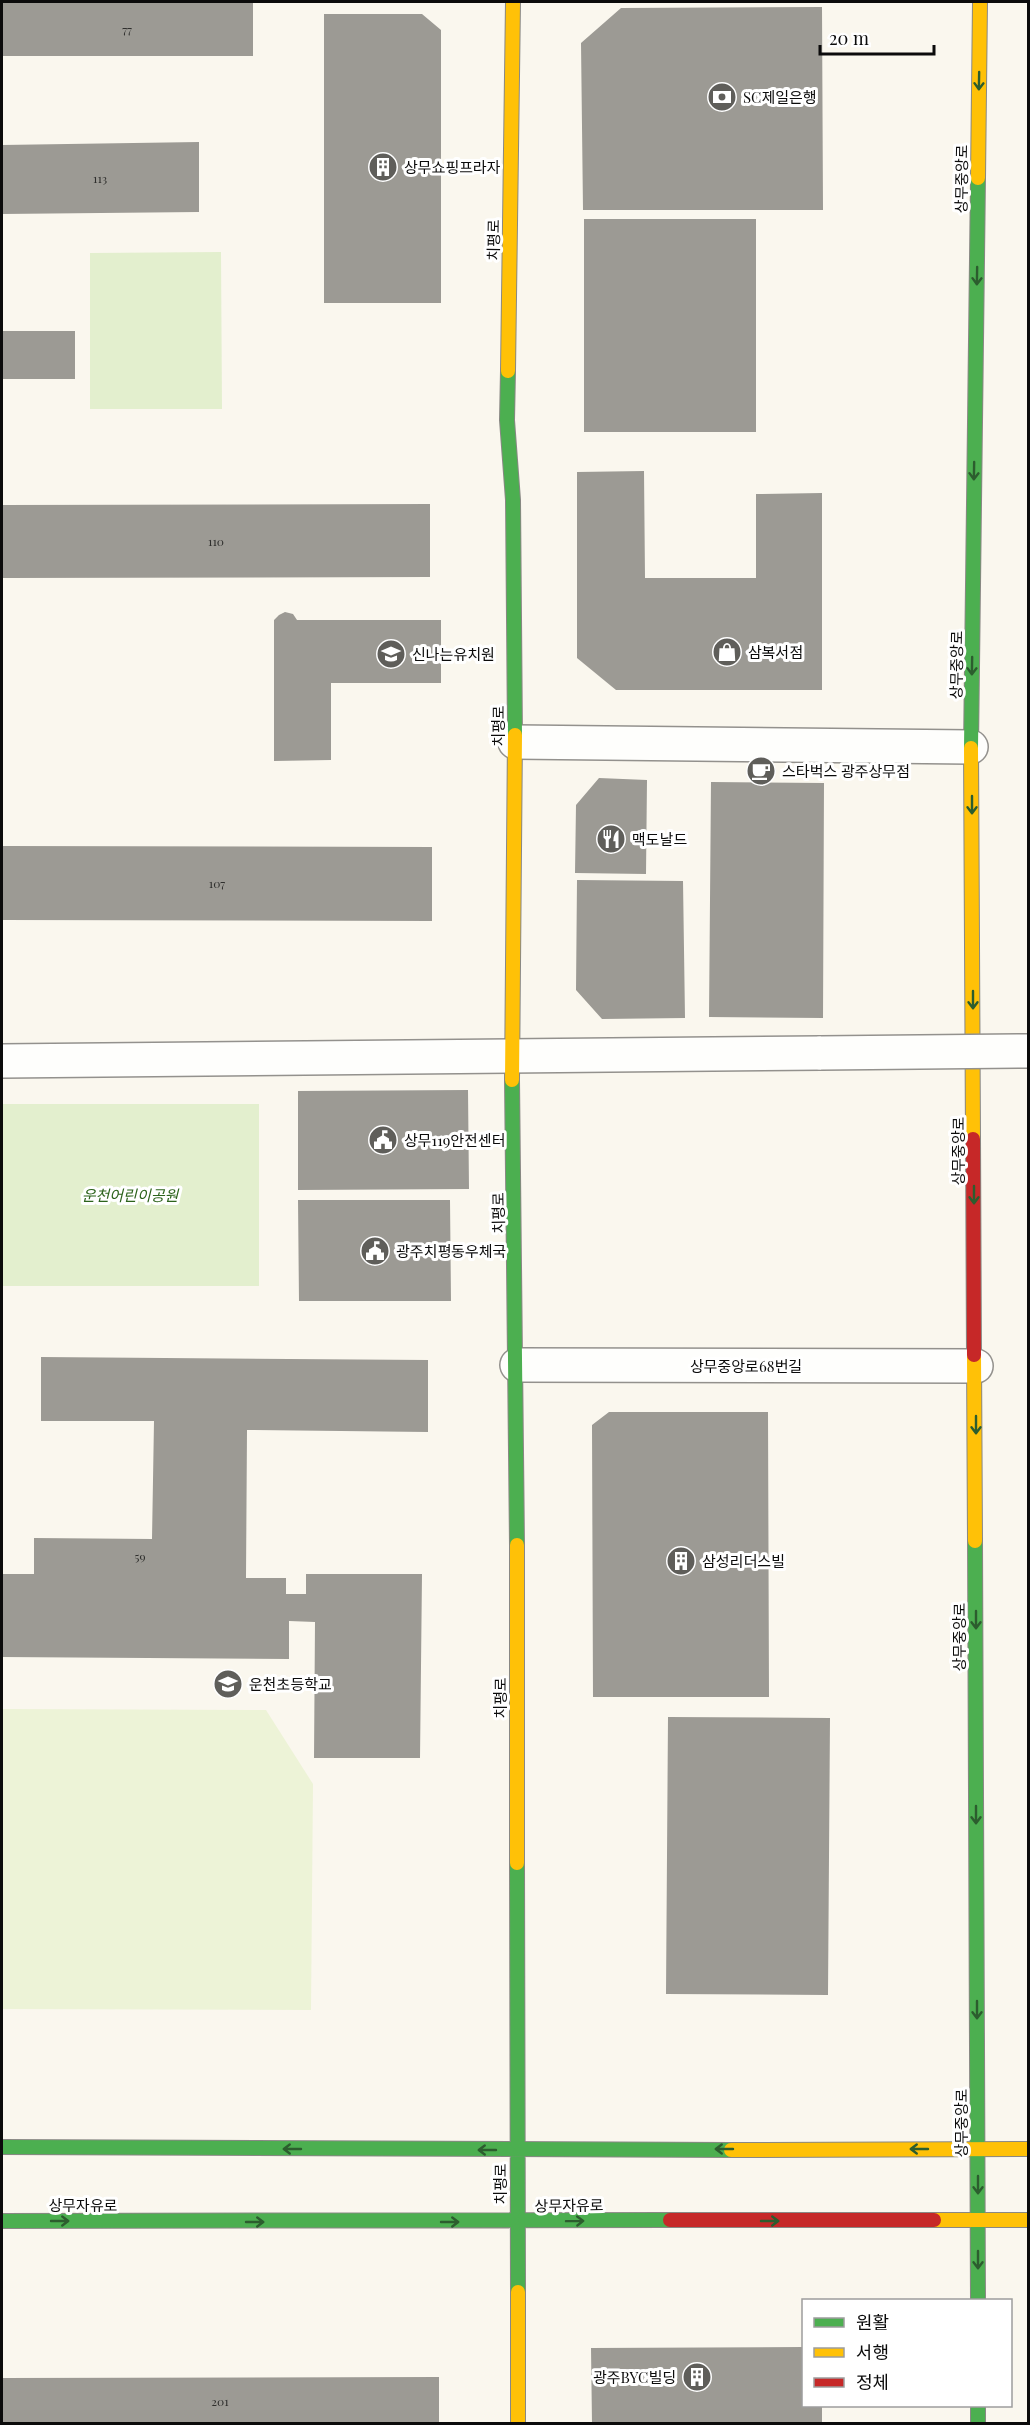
<svg xmlns="http://www.w3.org/2000/svg" width="1030" height="2425" font-family="'Playfair Display','Noto Sans KR',serif">
<rect width="100%" height="100%" fill="#faf7ee"/>
<path fill="#e3efce" d="M221 252 222 409H90V253Z
M2 1104H259V1286H2Z"/>
<path fill="#edf3d7" d="M2 1709 266 1710 313 1784 311 2010 2 2009Z"/>
<path fill="#9c9a94" d="M2 2H253V56H2Z
M822 7 823 210H583L581 43 621 8Z
M324 14H422L441 30V303H324Z
M199 142V212L2 214V145Z
M584 219H756V432H584Z
M2 331H75V379H2Z
M644 471 645 578H756V494L822 493V690H616L577 658V472Z
M430 504V577L2 578V505Z
M285 612 293 614 297 620H441V683H331V760L274 761V620L279 615Z
M599 778 647 780 646 874 575 873 576 805Z
M711 782 824 783 823 1018 709 1017Z
M2 846 432 847V921L2 920Z
M577 880 683 881 685 1018 602 1019 576 990Z
M468 1090 469 1189 298 1190V1091Z
M298 1200H450L451 1301H299Z
M41 1357 428 1360V1432L247 1430 246 1578H286V1594H306V1574H422L420 1758H314L315 1622 289 1621V1659L2 1657V1574H34V1538L152 1539 154 1421H41Z
M609 1412H768L769 1697H593L592 1425Z
M668 1717 830 1718 828 1995 666 1994Z
M804 2347V2406H822V2424H592L591 2348Z
M439 2377V2424H2V2378Z"/>
<g fill="none" stroke-linecap="round" stroke-linejoin="round">
<g stroke="#93918d" stroke-width="36">
<path id="street" d="M515 742 971 747
M2 1061 821 1053
M517 1365 976 1366"/>
</g>
<g stroke="#898884" stroke-width="16">
<path id="fast" d="M508 371 507 420 513 500 515 735
M971 748 978 178
M512 1080 517 1545
M975 1541 978 2300
M517 1863 518 2292
M2 2147 731 2150
M2 2221 670 2220
M978 2406V2424"/>
</g>
<g stroke="#898884" stroke-width="16">
<path id="slow" d="M978 178 980 2
M508 371 513 2
M971 748 973 1139
M512 1080 515 735
M974 1355 975 1541
M517 1545V1863
M731 2150 1028 2149
M934 2220H1028
M518 2292V2424"/>
</g>
<g stroke="#898884" stroke-width="16">
<path id="jam" d="M973 1139 974 1355
M670 2220H934"/>
</g>
<use href="#street" stroke="#fefefc" stroke-width="33"/>
<use href="#fast" stroke="#4caf50" stroke-width="14"/>
<use href="#slow" stroke="#ffc107" stroke-width="14"/>
<use href="#jam" stroke="#c62828" stroke-width="14"/>
<g stroke="#93918d" stroke-width="36" stroke-linecap="butt">
<path id="street-bridge" d="M821 1053 1028 1051"/>
</g>
<use href="#street-bridge" stroke="#fefefc" stroke-width="33"/>
</g>
<defs><path id="oneway-shaft" d="M-6 0H5M1.5-3L5.5 0L1.5 3" fill="none" stroke-width="1.6" stroke-linecap="round" stroke-linejoin="round" transform="scale(1.5)"/></defs>
<g stroke="#2c5d2e">
<use href="#oneway-shaft" transform="translate(979 81) rotate(91)"/>
<use href="#oneway-shaft" transform="translate(977 276) rotate(91)"/>
<use href="#oneway-shaft" transform="translate(974 471) rotate(91)"/>
<use href="#oneway-shaft" transform="translate(972 666) rotate(91)"/>
<use href="#oneway-shaft" transform="translate(972 805) rotate(90)"/>
<use href="#oneway-shaft" transform="translate(973 1000) rotate(90)"/>
<use href="#oneway-shaft" transform="translate(974 1195) rotate(90)"/>
<use href="#oneway-shaft" transform="translate(976 1425) rotate(90)"/>
<use href="#oneway-shaft" transform="translate(976 1620) rotate(90)"/>
<use href="#oneway-shaft" transform="translate(976 1815) rotate(90)"/>
<use href="#oneway-shaft" transform="translate(977 2010) rotate(90)"/>
<use href="#oneway-shaft" transform="translate(292 2149) rotate(-180)"/>
<use href="#oneway-shaft" transform="translate(724 2149) rotate(180)"/>
<use href="#oneway-shaft" transform="translate(919 2149) rotate(180)"/>
<use href="#oneway-shaft" transform="translate(487 2150) rotate(-180)"/>
<use href="#oneway-shaft" transform="translate(978 2185) rotate(90)"/>
<use href="#oneway-shaft" transform="translate(60 2221)"/>
<use href="#oneway-shaft" transform="translate(575 2221) rotate(-1)"/>
<use href="#oneway-shaft" transform="translate(770 2221)"/>
<use href="#oneway-shaft" transform="translate(255 2222)"/>
<use href="#oneway-shaft" transform="translate(450 2222)"/>
<use href="#oneway-shaft" transform="translate(978 2260) rotate(90)"/>
</g>
<defs>
<g id="bank-disc" transform="scale(1.5)"><circle r="9.5" fill="#5f5e5a" stroke="#fff"/><path d="M-6-4H6V4H-6ZM0-2.3a2.3 2.3 0 1 0 0 4.6a2.3 2.3 0 1 0 0-4.6Z" fill="#fff"/></g>
<g id="building-disc" transform="scale(1.5)"><circle r="9.5" fill="#5f5e5a" stroke="#fff"/><path d="M-4-6H4V6H1V3H-1V6H-4ZM-2.5-4.3h1.7v1.8h-1.7ZM.8-4.3h1.7v1.8H.8ZM-2.5-1h1.7V.8h-1.7ZM.8-1h1.7V.8H.8Z" fill="#fff"/></g>
<g id="shop-disc" transform="scale(1.5)"><circle r="9.5" fill="#5f5e5a" stroke="#fff"/><path d="M-5-2.5h2.3a2.7 3.5 0 0 1 5.4 0H5L5.5 6h-11ZM-1.5-2.5h3a1.5 2.3 0 0 0-3 0Z" fill="#fff"/></g>
<g id="school-disc" transform="scale(1.5)"><circle r="9.5" fill="#5f5e5a" stroke="#fff"/><path d="M0-5L7-2L0 1L-7-2ZM-4 1L0 2.5L4 1V4Q0 6-4 4Z" fill="#fff"/></g>
<g id="cafe-disc" transform="scale(1.5)"><circle r="9.5" fill="#5f5e5a" stroke="#fff"/><path d="M-5.5-4.5H6V0H3Q3 3.5 0 3.5H-2.5Q-5.5 3.5-5.5 0ZM3-3.2v2h1.7v-2ZM-6 4.5H4V6H-6Z" fill="#fff"/></g>
<g id="restaurant-disc" transform="scale(1.5)"><circle r="9.5" fill="#5f5e5a" stroke="#fff"/><path d="M-5-6h1v4h1v-4h1v4h1v-4h1v5L-1.5 .5V6h-2V.5L-5-1ZM5-6V6H3V1.5H1.5Q1.5-4 5-6Z" fill="#fff"/></g>
<g id="civic-disc" transform="scale(1.5)"><circle r="9.5" fill="#5f5e5a" stroke="#fff"/><path d="M-.6-6.5H3V-4.5H.6V-3L4-1V1h2V6H-6V1h2V-1L-.6-3ZM-1.2 2.5V6h2.4V2.5Z" fill="#fff"/></g>
</defs>
<g fill-rule="evenodd">
<use href="#bank-disc" x="722" y="97"/>
<use href="#building-disc" x="383" y="167"/>
<use href="#shop-disc" x="727" y="652"/>
<use href="#school-disc" x="391" y="654"/>
<use href="#cafe-disc" x="761" y="771"/>
<use href="#restaurant-disc" x="611" y="839"/>
<use href="#civic-disc" x="383" y="1140"/>
<use href="#civic-disc" x="375" y="1251"/>
<use href="#building-disc" x="681" y="1561"/>
<use href="#school-disc" x="228" y="1684"/>
<use href="#building-disc" x="697" y="2377"/>
</g>
<g text-anchor="middle" dominant-baseline="central" stroke-width="6" stroke-linejoin="round" paint-order="stroke">
<g font-size="12" fill="#2f2f2d">
<text x="127" y="29">77</text>
<text x="100" y="178">113</text>
<text x="216" y="541">110</text>
<text x="217" y="883">107</text>
<text x="140" y="1556">59</text>
<text x="220" y="2401">201</text>
</g>
<g font-size="15" fill="#0b0b0b" stroke="#fff" text-anchor="start">
<text x="743" y="97">SC제일은행</text>
<text x="404" y="167">상무쇼핑프라자</text>
<text x="748" y="652">삼복서점</text>
<text x="412" y="654">신나는유치원</text>
<text x="782" y="771">스타벅스 광주상무점</text>
<text x="632" y="839">맥도날드</text>
<text x="404" y="1140">상무119안전센터</text>
<text x="396" y="1251">광주치평동우체국</text>
<text x="702" y="1561">삼성리더스빌</text>
<text x="249" y="1684">운천초등학교</text>
<text x="676" y="2377" text-anchor="end">광주BYC빌딩</text>
</g>
<g font-size="15" fill="#0b0b0b" stroke="#fff">
<text transform="translate(961 179) rotate(-89)">상무중앙로</text>
<text transform="translate(493 240) rotate(-89)">치평로</text>
<text transform="translate(956 665) rotate(-89)">상무중앙로</text>
<text transform="translate(498 726) rotate(-90)">치평로</text>
<text transform="translate(958 1151) rotate(-90)">상무중앙로</text>
<text transform="translate(498 1213) rotate(-91)">치평로</text>
<text x="746" y="1366">상무중앙로68번길</text>
<text transform="translate(959 1637) rotate(-90)">상무중앙로</text>
<text transform="translate(500 1698) rotate(-90)">치평로</text>
<text transform="translate(961 2123) rotate(-90)">상무중앙로</text>
<text transform="translate(500 2184) rotate(-90)">치평로</text>
<text x="83" y="2205">상무자유로</text>
<text transform="translate(569 2205) rotate(-1)">상무자유로</text>
</g>
<g font-size="15" font-style="italic" fill="#2c631b" stroke="#fff">
<text x="130" y="1195">운천어린이공원</text>
</g>
</g>
<rect width="1030" height="2425" fill="none" stroke="#0b0b0b" stroke-width="6"/>
<rect x="802" y="2299" width="210" height="108" fill="#ffffff" stroke="#9d9d9d" stroke-width="1.5"/>
<rect x="814" y="2318" width="30" height="9" fill="#4caf50" stroke="#9d9d9d" stroke-width="1.5"/>
<text x="856" y="2329" font-size="18" fill="#0b0b0b">원활</text>
<rect x="814" y="2348" width="30" height="9" fill="#ffc107" stroke="#9d9d9d" stroke-width="1.5"/>
<text x="856" y="2359" font-size="18" fill="#0b0b0b">서행</text>
<rect x="814" y="2378" width="30" height="9" fill="#c62828" stroke="#9d9d9d" stroke-width="1.5"/>
<text x="856" y="2389" font-size="18" fill="#0b0b0b">정체</text>
<path d="M820 45v9h114v-9" fill="none" stroke="#0b0b0b" stroke-width="3"/>
<text x="829" y="45" font-size="18" fill="#0b0b0b" stroke="#ffffff" stroke-width="4.5" paint-order="stroke">20 m</text>
</svg>
